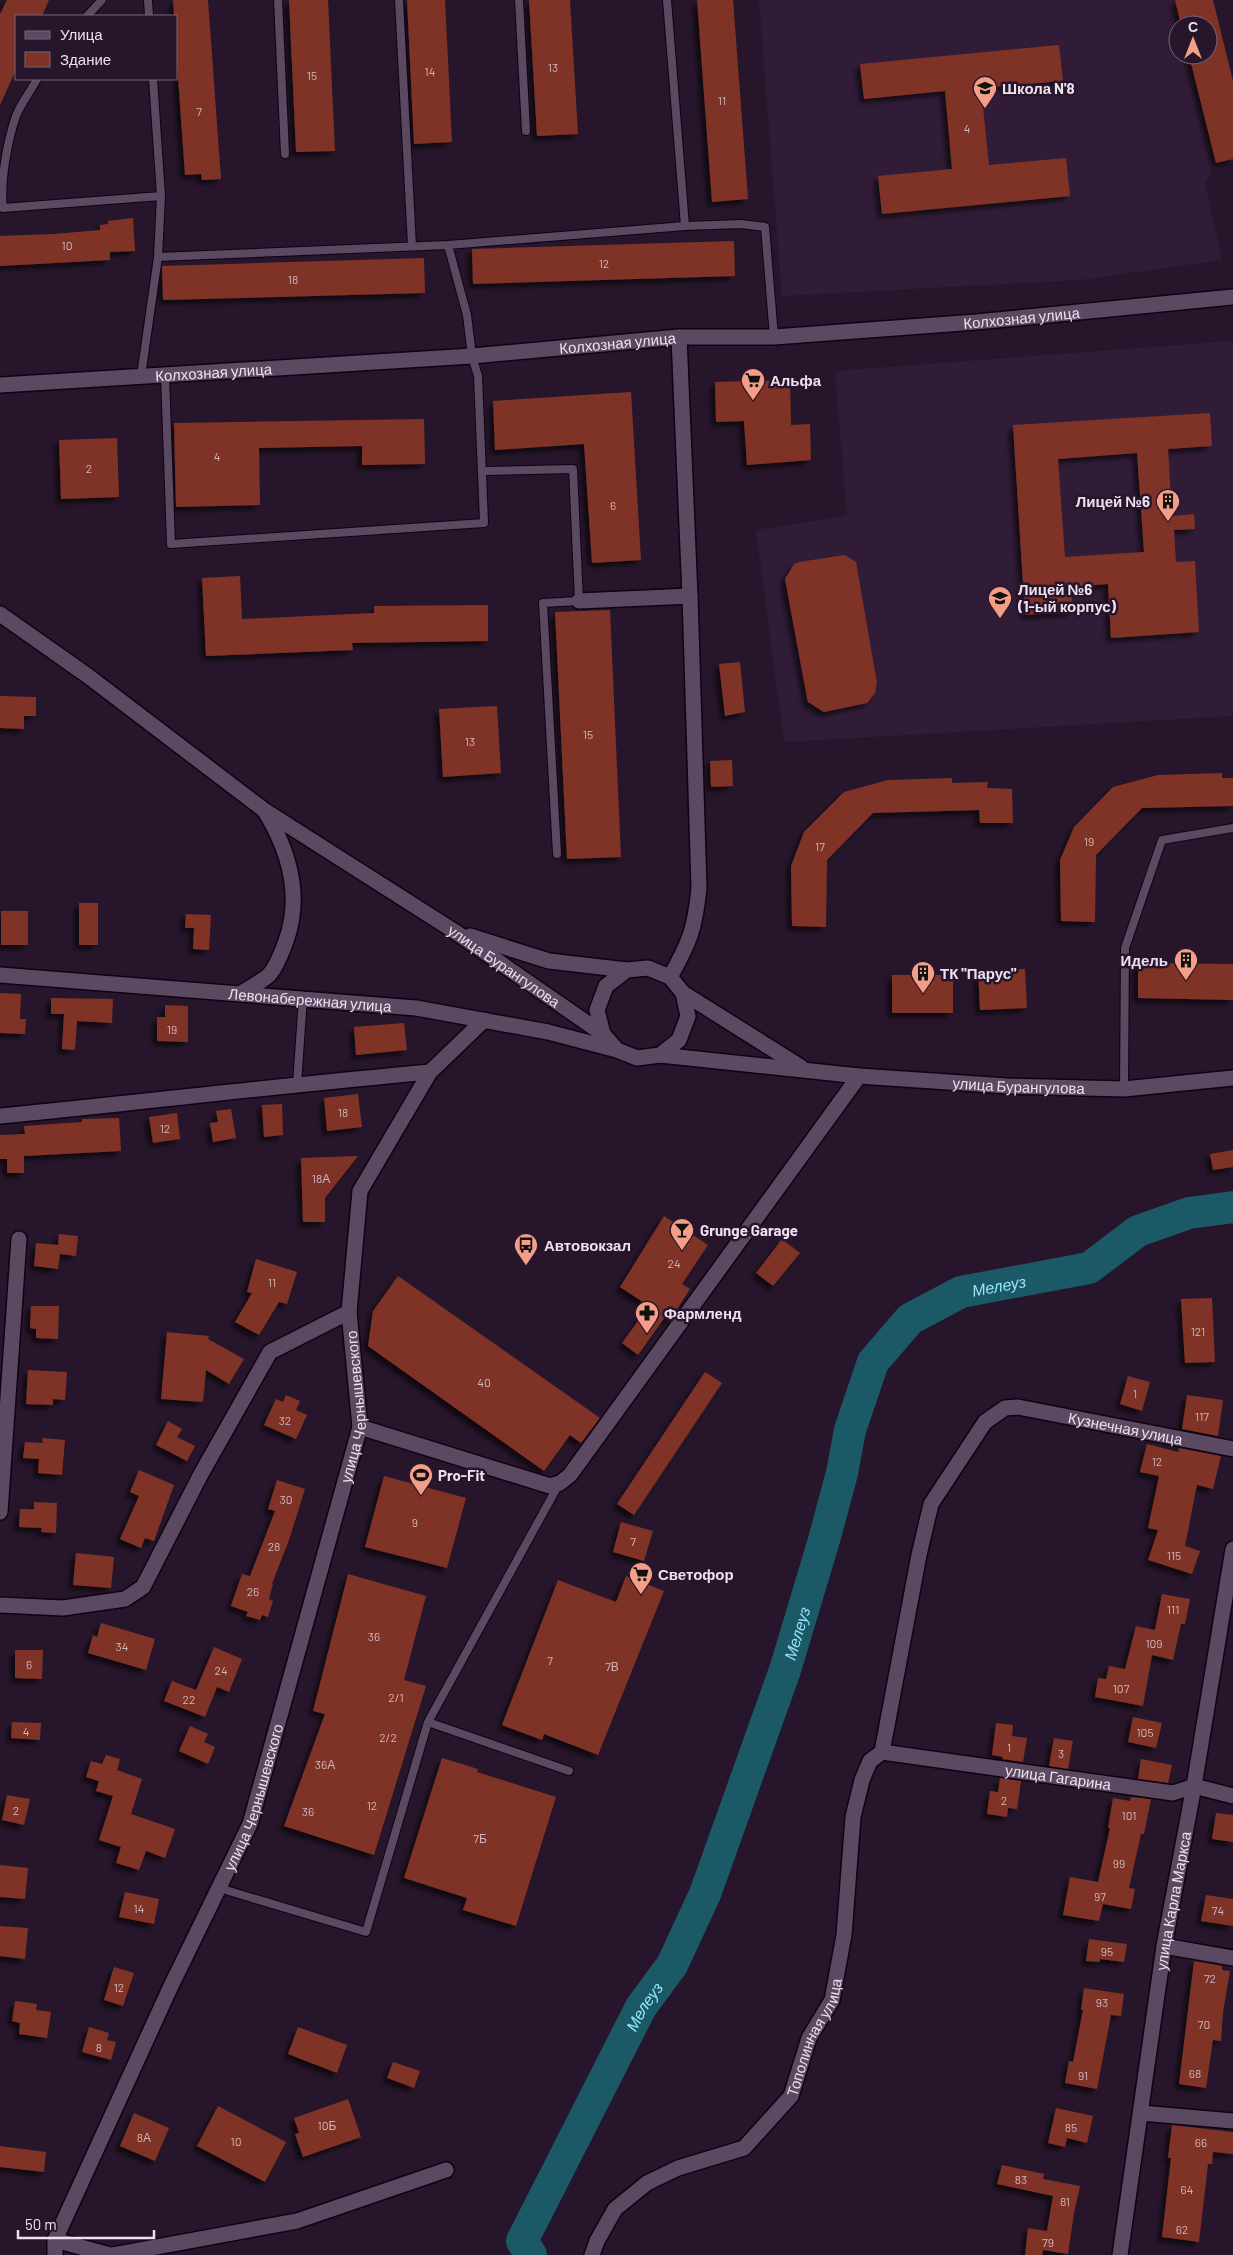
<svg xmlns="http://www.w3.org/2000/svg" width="1233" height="2255" font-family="Barlow,sans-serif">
<defs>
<filter id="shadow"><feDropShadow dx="-4.5" dy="4.5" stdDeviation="2.5" flood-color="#0009"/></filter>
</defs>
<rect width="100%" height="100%" fill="#27162b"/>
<path fill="#311c37" d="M759 0H1175L1181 25H1178V55H1189L1216 163 1205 184 1222 260 1080 280 782 296Z
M1233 341V716L784 742 756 530 847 516 835 371Z"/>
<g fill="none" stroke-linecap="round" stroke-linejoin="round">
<path stroke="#1b5966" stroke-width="32" id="s1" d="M531 2255 522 2241 641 2007 672 1965 705 1894 785 1670 824 1540 842 1473 850 1430 873 1362 910 1319 961 1292 1089 1268 1138 1231 1189 1213 1233 1207"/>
</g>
<path fill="#7f3326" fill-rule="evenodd" filter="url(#shadow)" d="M7 0H49L42 16H16V70L0 105V14Z
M173 0H208L221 179 202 180 201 174 185 175 176 49V16H174Z
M289 0H328L335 151 296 152Z
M407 0H445L452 142 414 144Z
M529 0H570L578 134 537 136Z
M697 0H733L748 199 712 202Z
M1175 0H1213L1233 81V159L1216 163 1189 55H1208V25H1181Z
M1059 45 1063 81 981 88 989 165 1066 158 1070 196 882 214 878 176 952 169 945 91 864 99 860 64Z
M133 218 135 251 110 252V260L0 266V236L54 234 100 230V225L108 224V221Z
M734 241 735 276 473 284 472 249Z
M424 258 425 293 163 300 162 266Z
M790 380 791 425 810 424 811 460 747 465 744 421 716 422 715 382Z
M631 392 641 560 592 563 584 444 495 450 493 401Z
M1210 413 1212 446 1168 449 1172 516 1194 514 1195 529 1174 530 1176 562 1195 561 1199 632 1111 638 1108 584 1071 587 1073 612 1025 615 1013 425ZM1137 453 1144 552 1065 557 1058 459Z
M424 419 425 464 362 465V446L259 448 260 505 176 507 174 423Z
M117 438 119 497 61 499 59 440Z
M845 555 856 562 877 683 875 693 867 703 824 712 808 702 807 698 785 579 794 564 799 562Z
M240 576 242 619 374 613V606L488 605V641L352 643 353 650 206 656 202 578Z
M610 610 621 857 567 859 555 612Z
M740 662 745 712 725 716 719 664Z
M0 696 36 697V716H24V729L0 728Z
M497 706 501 773 443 777 439 709Z
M732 760 733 786 711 787 710 761Z
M1222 773V778H1233V806L1142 808 1096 855 1095 922 1061 921 1060 860 1074 827 1113 787 1158 775Z
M952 778V783L988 782 987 788 1012 789 1013 823H980L979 810 873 813 827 860 826 927 792 926 791 866 804 832 844 792 888 780Z
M79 903H98V945H79Z
M1 911H28V945H1Z
M186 914 211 915 209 950 193 949 194 928H185Z
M1138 963 1233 964V1000L1138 998Z
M1025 969 1027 1008 980 1010 978 971Z
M892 975H953V1013H892Z
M0 993 21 994 20 1019H26L25 1034 0 1033Z
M51 998 113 999 112 1023 77 1021 75 1050 62 1049 64 1014H51Z
M165 1005 188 1006V1042L157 1041V1017H165Z
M404 1023 407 1050 356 1055 354 1027Z
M358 1094 362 1127 327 1131 324 1098Z
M282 1104 283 1135 264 1137 262 1105Z
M231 1109 236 1138 213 1142 210 1123 218 1122 216 1111Z
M177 1113 180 1139 153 1143 149 1117Z
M119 1118 121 1151 24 1156V1173H7V1159H0V1135L25 1134 24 1126 82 1122V1119Z
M1233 1150V1167L1213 1170 1210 1154Z
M358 1156 325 1198V1222H303L301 1158Z
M664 1216 708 1245 682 1284 690 1289 670 1320 665 1317 638 1355 622 1343 649 1306 620 1287Z
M59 1234 78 1236 76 1256 60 1254 58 1269 34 1266 36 1243 58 1245Z
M782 1239 800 1253 773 1286 756 1273Z
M256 1259 297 1272 287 1304 279 1302 259 1335 235 1322 252 1293 247 1292Z
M398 1276 600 1418 581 1443 570 1435 544 1471 368 1346 373 1311Z
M1212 1298 1215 1362 1185 1363 1181 1299Z
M31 1306H59L58 1339 36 1338V1329L30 1328Z
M167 1332 209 1336 208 1339 244 1359 229 1384 206 1370 203 1402 161 1399Z
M28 1370 67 1372 65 1400 53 1399V1405L26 1404Z
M705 1372 722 1383 634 1515 617 1504Z
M1128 1376 1150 1382 1142 1411 1120 1404Z
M286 1395 300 1401 296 1410 307 1415 296 1439 264 1425 276 1399 283 1402Z
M1187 1395 1223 1400 1218 1436 1182 1429Z
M168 1421 182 1429 177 1437 195 1446 187 1461 156 1445Z
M42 1438 65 1440 62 1475 38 1473 39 1459 23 1458 25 1442 43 1443Z
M1147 1444 1178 1452 1179 1448 1221 1456 1213 1489 1197 1485 1185 1546 1200 1551 1192 1574 1148 1560 1158 1530 1148 1528 1159 1476 1140 1472Z
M139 1470 174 1485 154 1541 145 1538 141 1548 120 1539 139 1496 130 1492Z
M384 1476 466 1498 447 1568 365 1547Z
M277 1480 305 1489 290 1537 272 1584H273L269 1599 273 1601 268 1617 262 1615 260 1620 246 1616 248 1612 231 1606 242 1574 250 1576 275 1511 268 1509Z
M34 1502 57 1503 56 1533 41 1532 42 1528 19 1527 20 1509H34Z
M621 1522 653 1531 644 1561 613 1552Z
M76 1553 114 1557 111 1588 73 1585Z
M348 1574 426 1596 404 1680 426 1686 374 1855 284 1826 325 1714 313 1711Z
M626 1576 664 1591 598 1755 544 1734 542 1740 502 1725 558 1580 616 1602Z
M1162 1594 1190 1599 1185 1624H1181L1173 1660 1152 1655 1143 1706 1095 1697 1098 1678 1106 1679 1109 1666 1125 1669 1136 1626 1155 1630Z
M101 1623 155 1639 146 1670 88 1653 93 1635 97 1637Z
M214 1647 242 1659 229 1692 217 1687 205 1717 164 1701 172 1681 196 1690Z
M15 1650H43L42 1679 15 1678Z
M1133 1717 1162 1723 1156 1748 1128 1742Z
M12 1722 41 1723 40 1740 11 1738Z
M996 1723 1013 1725 1012 1736 1027 1738 1023 1762 1002 1759 1003 1757 992 1755Z
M190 1726 208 1734 204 1742 215 1747 208 1764 179 1751Z
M1054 1738 1073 1741 1068 1769 1049 1766Z
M106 1755 120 1759 117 1770 142 1779 131 1814 175 1829 165 1858 146 1851 139 1870 116 1863 121 1847 99 1840 113 1796 96 1791 99 1781 86 1777 91 1761 102 1764Z
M442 1758 478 1769 477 1772 556 1797 516 1926 463 1910 467 1898 404 1878Z
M1141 1759 1172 1765 1168 1783 1138 1779Z
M1000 1778 1021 1781 1017 1809 1008 1808 1007 1817 987 1814 990 1791 998 1792Z
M7 1795 30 1799 24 1825 2 1820Z
M1131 1797 1151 1799 1144 1834H1141L1129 1888 1135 1889 1131 1909 1103 1904 1099 1921 1063 1915 1070 1877 1098 1882 1110 1828H1108L1113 1798 1130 1801Z
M1216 1813 1233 1815V1842L1212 1839Z
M0 1865 28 1868 25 1899 0 1897Z
M125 1892 159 1899 154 1924 119 1917Z
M1206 1895 1233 1899V1926L1201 1921Z
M0 1926 28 1928 25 1959 0 1956Z
M1089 1939 1127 1944 1124 1962 1100 1959V1962L1086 1961Z
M1194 1961 1222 1966V1970L1230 1971 1223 2012 1221 2041 1213 2040 1206 2088 1179 2084Z
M114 1967 134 1973 123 2006 104 2000Z
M1084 1988 1124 1994 1121 2016 1111 2015 1097 2089 1065 2083 1069 2061 1073 2062 1083 2010H1081Z
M15 2001 37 2004 36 2010 51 2012 47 2038 19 2034 20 2023 12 2021Z
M89 2027 109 2033 107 2040 116 2042 111 2060 82 2052Z
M298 2027 347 2045 337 2073 288 2054Z
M393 2062 420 2071 414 2088 387 2078Z
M348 2099 361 2137 303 2157 295 2134 299 2133 294 2118Z
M218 2106 286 2142 265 2182 197 2146Z
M1056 2108 1093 2116 1087 2143 1067 2138 1065 2147 1048 2143Z
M134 2113 169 2128 155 2161 120 2146Z
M1172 2125 1233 2132V2154L1213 2152 1212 2164H1208L1199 2242 1162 2237 1171 2158H1168Z
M0 2146 46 2152 44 2172 0 2167Z
M1002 2165 1044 2174 1043 2179 1080 2186 1074 2213 1068 2254 1043 2250 1042 2255H1025L1028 2228 1047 2231 1053 2196 997 2184Z"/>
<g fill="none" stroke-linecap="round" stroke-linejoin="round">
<g stroke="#0f0213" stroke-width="10">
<path id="lane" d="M148 0 149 16
M278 0 285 154
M399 0 412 246
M519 0 526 131
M667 0 685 226
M87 16 102 0
M37 79C31 91 21 103 16 116 7 142 0 182 3 208L161 196 158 257 141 376
M153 79 161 196
M158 257 448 245 685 226 741 224 765 227 774 337
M165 375 171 544 484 523 478 376 472 356 467 315 448 245
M483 471 573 469 579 601 543 603 557 854
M297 1084 303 998
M1124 1089 1125 948 1162 840 1233 828
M428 1722 569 1771
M219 1888 366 1932 428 1722 559 1484"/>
</g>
<g stroke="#0f0213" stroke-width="18">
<g id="street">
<path id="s2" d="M0 385 472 356 679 337H774L976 322 1233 297"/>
<path d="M579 601 690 596"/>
<path d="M670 977C690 942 695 928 699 888L690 596 679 337"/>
<path d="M0 1116C143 1102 286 1085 430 1072"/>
<path d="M360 1427 550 1486 560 1483 570 1475 859 1076"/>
<path d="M0 1512 19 1239"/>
<path d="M0 1605 63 1608 125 1599 143 1587 201 1474 270 1352 349 1312"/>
<path id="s3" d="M882 1752 919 1555 931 1504 985 1422 1005 1408 1018 1407 1233 1449"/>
<path id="s4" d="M882 1752 1173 1793 1194 1786 1233 1796"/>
<path d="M1164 1946 1233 1958"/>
<path d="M1141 2113 1233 2121"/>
<path d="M55 2240 110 2255"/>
<path id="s5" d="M55 2255V2240L170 1988 250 1824 360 1427 349 1312 360 1191 430 1072 484 1020"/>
<path d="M113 2255 297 2221 446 2170"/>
<path id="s6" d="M592 2255 597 2241 615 2209 647 2183 678 2168 744 2148 791 2096 809 2038 832 2000 844 1935 853 1817 862 1780 870 1761 882 1752"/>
<path id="s7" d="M1120 2255 1164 1946 1194 1786 1233 1549"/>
</g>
</g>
<g stroke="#0f0213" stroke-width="18">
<g id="secondary">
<path id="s8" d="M0 614 88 676 264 810 454 931 603 1034"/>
<path d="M470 936 549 961 627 970 648 968 670 977 683 993 688 1016 679 1040 660 1055 637 1058 617 1050 603 1034 597 1010 606 986 627 970"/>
<path id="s9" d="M0 975 416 1008 548 1032 617 1050"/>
<path d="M683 993 801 1067"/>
<path d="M240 994C249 988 261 982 269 975 277 966 282 952 286 941 302 896 290 853 266 813"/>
<path id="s10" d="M660 1055 859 1076 1007 1086 1124 1089 1233 1078"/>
</g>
</g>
<use href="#lane" stroke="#5b4861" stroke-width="8"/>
<use href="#street" stroke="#5b4861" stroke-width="15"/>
<use href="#secondary" stroke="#5b4861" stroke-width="15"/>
</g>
<defs>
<g id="school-pin" transform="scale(1.25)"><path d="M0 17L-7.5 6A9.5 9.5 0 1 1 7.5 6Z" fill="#f49e88" stroke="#27162b"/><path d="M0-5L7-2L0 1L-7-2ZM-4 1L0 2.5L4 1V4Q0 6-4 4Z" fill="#111"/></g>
<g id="supermarket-pin" transform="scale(1.25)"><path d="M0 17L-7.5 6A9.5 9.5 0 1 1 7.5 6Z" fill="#f49e88" stroke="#27162b"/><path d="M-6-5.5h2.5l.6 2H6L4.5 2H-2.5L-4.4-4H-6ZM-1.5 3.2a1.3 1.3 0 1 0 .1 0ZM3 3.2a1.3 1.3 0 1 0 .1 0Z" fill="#111"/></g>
<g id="building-pin" transform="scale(1.25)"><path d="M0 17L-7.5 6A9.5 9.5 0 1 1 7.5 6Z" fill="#f49e88" stroke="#27162b"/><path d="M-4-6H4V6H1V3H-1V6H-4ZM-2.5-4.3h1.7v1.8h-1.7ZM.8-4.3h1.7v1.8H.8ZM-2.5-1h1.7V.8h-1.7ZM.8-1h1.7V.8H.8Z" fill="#111"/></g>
<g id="bar-pin" transform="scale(1.25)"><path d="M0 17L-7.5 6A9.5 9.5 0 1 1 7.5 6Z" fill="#f49e88" stroke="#27162b"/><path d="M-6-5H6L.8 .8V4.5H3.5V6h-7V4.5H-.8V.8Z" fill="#111"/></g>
<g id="bus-pin" transform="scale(1.25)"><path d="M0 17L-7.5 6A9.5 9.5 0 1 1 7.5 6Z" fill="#f49e88" stroke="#27162b"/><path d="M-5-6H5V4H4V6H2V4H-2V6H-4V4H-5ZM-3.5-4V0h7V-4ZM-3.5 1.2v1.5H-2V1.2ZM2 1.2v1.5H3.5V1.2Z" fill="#111"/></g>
<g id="pharmacy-pin" transform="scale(1.25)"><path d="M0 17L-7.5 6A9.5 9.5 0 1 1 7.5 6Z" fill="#f49e88" stroke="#27162b"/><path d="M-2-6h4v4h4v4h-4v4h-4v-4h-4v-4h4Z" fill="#111"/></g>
<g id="stadium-pin" transform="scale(1.25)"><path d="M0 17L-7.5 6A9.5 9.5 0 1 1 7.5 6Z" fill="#f49e88" stroke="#27162b"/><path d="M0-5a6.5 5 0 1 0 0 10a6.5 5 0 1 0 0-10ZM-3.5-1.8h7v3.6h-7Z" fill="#111"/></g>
</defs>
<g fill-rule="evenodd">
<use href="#school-pin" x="985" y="88"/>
<use href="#supermarket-pin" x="753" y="380"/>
<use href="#building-pin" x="1168" y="501"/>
<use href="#school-pin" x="1000" y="598"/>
<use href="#building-pin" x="1186" y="960"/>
<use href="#building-pin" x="923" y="973"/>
<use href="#bar-pin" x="682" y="1230"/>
<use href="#bus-pin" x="526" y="1245"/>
<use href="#pharmacy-pin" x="647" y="1313"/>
<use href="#stadium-pin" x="421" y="1475"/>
<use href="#supermarket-pin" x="641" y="1574"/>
</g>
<g text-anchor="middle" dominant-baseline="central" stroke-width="5" stroke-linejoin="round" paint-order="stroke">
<g font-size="12" fill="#d2b6be">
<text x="553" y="67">13</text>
<text x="430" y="71">14</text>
<text x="312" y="75">15</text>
<text x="722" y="100">11</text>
<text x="199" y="111">7</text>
<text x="967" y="128">4</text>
<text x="67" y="245">10</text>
<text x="604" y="263">12</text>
<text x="293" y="279">18</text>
<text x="217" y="456">4</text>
<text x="89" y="468">2</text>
<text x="613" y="505">6</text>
<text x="588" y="734">15</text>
<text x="470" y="741">13</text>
<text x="1089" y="841">19</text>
<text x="820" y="846">17</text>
<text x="172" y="1029">19</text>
<text x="343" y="1112">18</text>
<text x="165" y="1128">12</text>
<text x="321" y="1178">18А</text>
<text x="674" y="1263">24</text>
<text x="272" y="1282">11</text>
<text x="1198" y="1331">121</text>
<text x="484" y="1382">40</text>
<text x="1135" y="1393">1</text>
<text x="1202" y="1416">117</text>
<text x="285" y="1420">32</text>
<text x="1157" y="1461">12</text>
<text x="286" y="1499">30</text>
<text x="415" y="1522">9</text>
<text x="633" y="1541">7</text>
<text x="274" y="1546">28</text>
<text x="1174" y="1555">115</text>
<text x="253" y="1591">26</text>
<text x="1173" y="1609">111</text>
<text x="374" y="1636">36</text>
<text x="1154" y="1643">109</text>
<text x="122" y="1646">34</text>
<text x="550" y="1660">7</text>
<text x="29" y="1664">6</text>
<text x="612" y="1666">7В</text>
<text x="221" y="1670">24</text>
<text x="1121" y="1688">107</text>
<text x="396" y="1697">2/1</text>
<text x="189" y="1699">22</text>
<text x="26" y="1731">4</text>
<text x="1145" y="1732">105</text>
<text x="388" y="1737">2/2</text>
<text x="1009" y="1747">1</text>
<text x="1061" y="1753">3</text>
<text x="325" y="1764">36А</text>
<text x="1004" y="1800">2</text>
<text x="372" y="1805">12</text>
<text x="16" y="1810">2</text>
<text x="308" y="1811">36</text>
<text x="1129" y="1815">101</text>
<text x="480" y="1838">7Б</text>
<text x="1119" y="1863">99</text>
<text x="1100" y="1896">97</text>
<text x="139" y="1908">14</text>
<text x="1218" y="1910">74</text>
<text x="1107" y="1951">95</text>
<text x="1210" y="1978">72</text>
<text x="119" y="1987">12</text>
<text x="1102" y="2002">93</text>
<text x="1204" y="2024">70</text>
<text x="99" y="2047">8</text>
<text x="1195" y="2073">68</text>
<text x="1083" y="2075">91</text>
<text x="327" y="2125">10Б</text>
<text x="1071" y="2127">85</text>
<text x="144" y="2137">8А</text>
<text x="236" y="2141">10</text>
<text x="1201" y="2142">66</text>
<text x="1021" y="2179">83</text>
<text x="1187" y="2189">64</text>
<text x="1065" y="2201">81</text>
<text x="1182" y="2229">62</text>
<text x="1048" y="2242">79</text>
</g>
<g font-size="15" font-weight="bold" fill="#ede1f0" stroke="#27162b" text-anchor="start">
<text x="1002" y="88">Школа N'8</text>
<text x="770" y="380">Альфа</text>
<text x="1150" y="501" text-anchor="end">Лицей №6</text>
<text x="1018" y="589">Лицей №6<tspan x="1018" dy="17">(1-ый корпус)</tspan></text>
<text x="1168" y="960" text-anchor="end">Идель</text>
<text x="940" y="973">ТК "Парус"</text>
<text x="700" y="1230">Grunge Garage</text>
<text x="544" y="1245">Автовокзал</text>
<text x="664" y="1313">Фармленд</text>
<text x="438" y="1475">Pro-Fit</text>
<text x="658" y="1574">Светофор</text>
</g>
<g font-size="15" fill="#ede1f0" stroke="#27162b">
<text stroke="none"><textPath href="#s2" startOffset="1024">Колхозная улица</textPath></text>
<text stroke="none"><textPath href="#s2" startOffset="619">Колхозная улица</textPath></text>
<text stroke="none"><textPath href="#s2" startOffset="214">Колхозная улица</textPath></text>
<text stroke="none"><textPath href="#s8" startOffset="615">улица Бурангулова</textPath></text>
<text stroke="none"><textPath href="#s9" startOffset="311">Левонабережная улица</textPath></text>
<text stroke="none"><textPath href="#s10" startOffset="360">улица Бурангулова</textPath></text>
<text stroke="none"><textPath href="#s5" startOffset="906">улица Чернышевского</textPath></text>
<text stroke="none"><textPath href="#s3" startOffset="498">Кузнечная улица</textPath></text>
<text stroke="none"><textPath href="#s4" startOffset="178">улица Гагарина</textPath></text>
<text stroke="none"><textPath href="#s5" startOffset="501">улица Чернышевского</textPath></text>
<text stroke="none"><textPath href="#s7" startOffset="358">улица Карла Маркса</textPath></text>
<text stroke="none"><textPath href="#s6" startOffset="330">Тополинная улица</textPath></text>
</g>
<g font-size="16" font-style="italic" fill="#95e5fa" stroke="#27162b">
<text stroke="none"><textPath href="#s1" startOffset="1121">Мелеуз</textPath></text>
<text stroke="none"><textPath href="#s1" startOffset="686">Мелеуз</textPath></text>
<text stroke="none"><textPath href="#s1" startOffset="281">Мелеуз</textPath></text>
</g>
</g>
<rect x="15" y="15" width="162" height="65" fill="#27162b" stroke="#76677a"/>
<rect x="25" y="31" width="25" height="8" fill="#5b4861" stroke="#76677a"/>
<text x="60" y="40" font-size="15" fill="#ede1f0">Улица</text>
<rect x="25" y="52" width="25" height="15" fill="#7f3326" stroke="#76677a"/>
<text x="60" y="65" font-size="15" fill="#ede1f0">Здание</text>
<g transform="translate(1193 40)"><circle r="24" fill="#27162b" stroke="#76677a"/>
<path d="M0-4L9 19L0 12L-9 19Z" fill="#f49e88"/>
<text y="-8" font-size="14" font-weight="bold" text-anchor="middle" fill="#ede1f0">С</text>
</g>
<path d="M18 2230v8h136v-8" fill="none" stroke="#ede1f0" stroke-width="2.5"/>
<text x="25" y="2230" font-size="15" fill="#ede1f0" stroke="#27162b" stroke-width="4" paint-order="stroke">50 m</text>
</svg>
